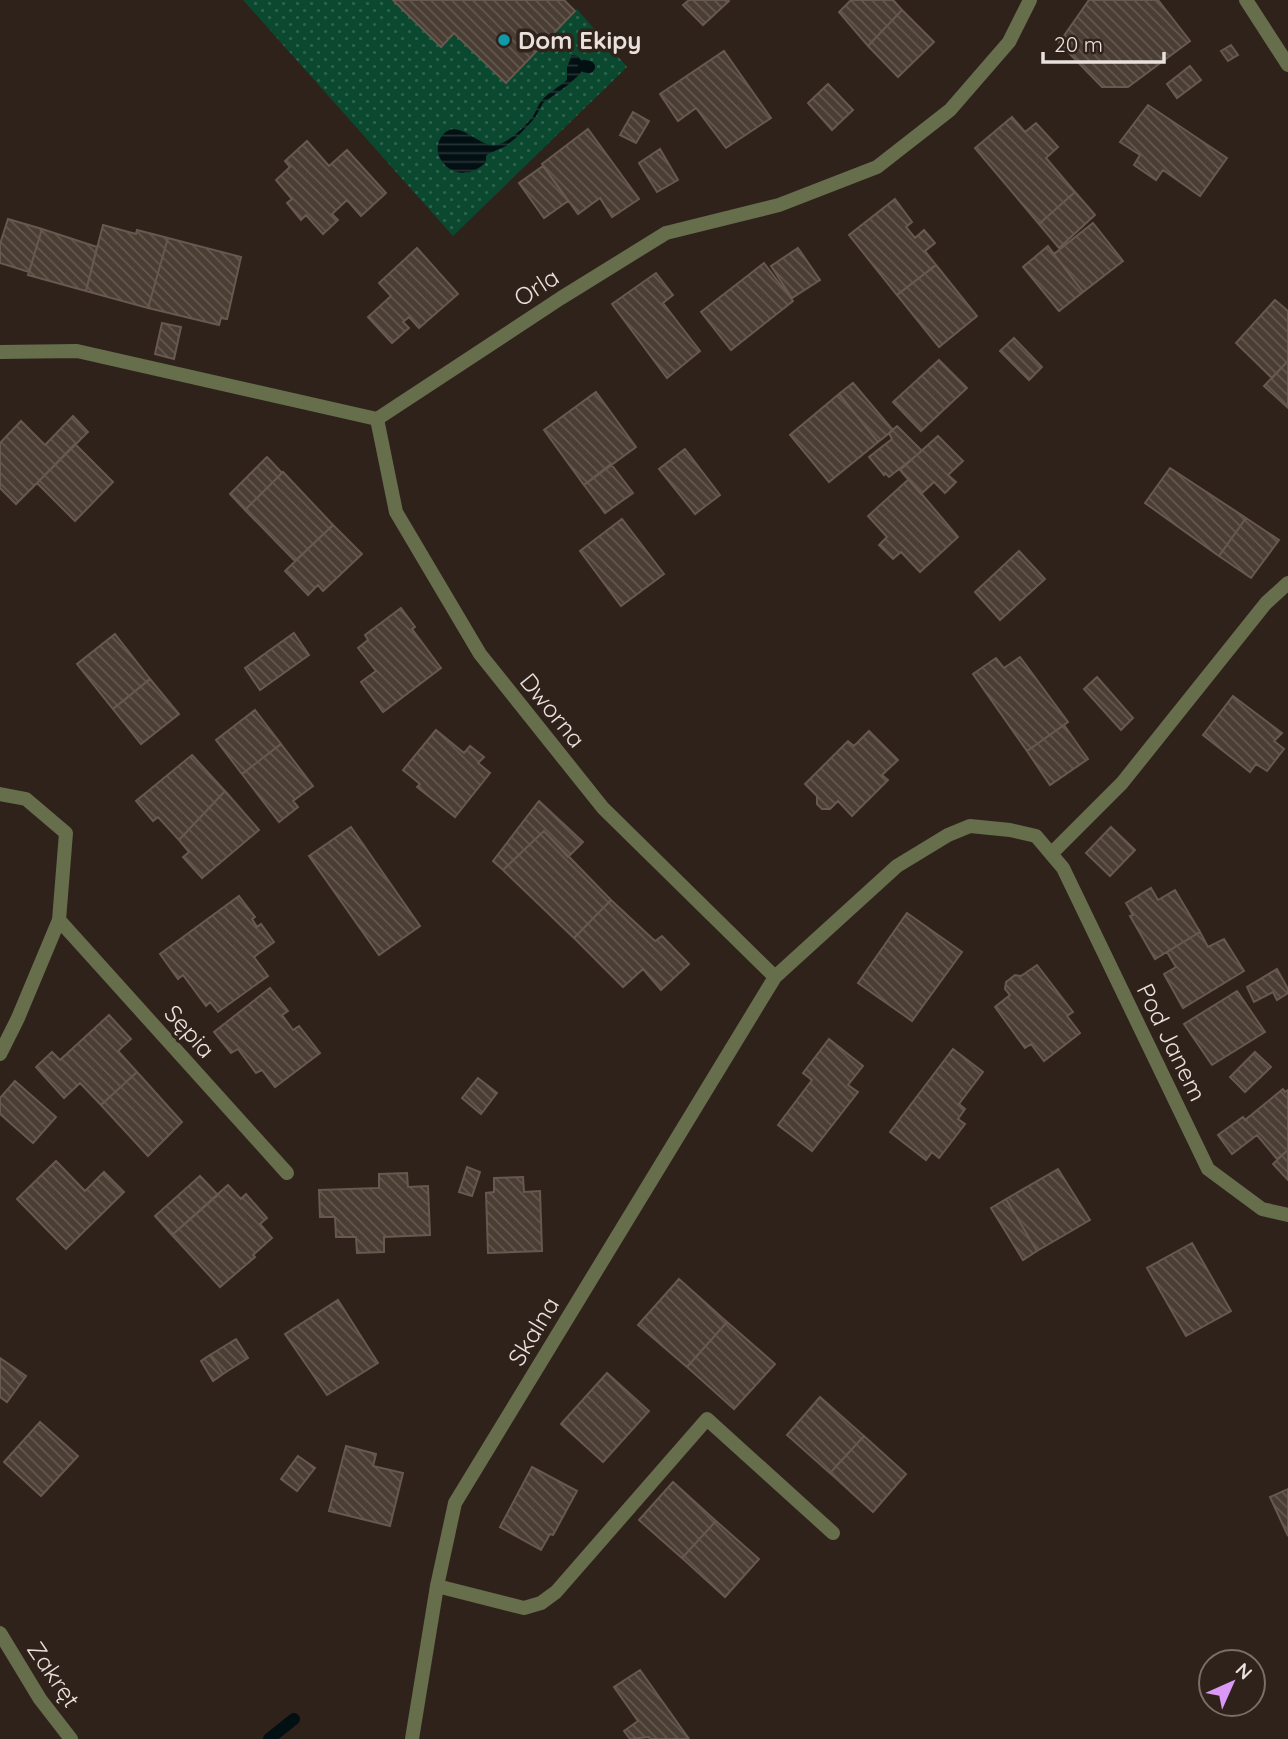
<svg xmlns="http://www.w3.org/2000/svg" width="1288" height="1739" font-family="Quicksand,sans-serif">
<defs>
<pattern id="grass-dots" width="8" height="8" patternUnits="userSpaceOnUse" patternTransform="scale(1.75)"><rect width="8" height="8" fill="#0a4930"/><path d="M2 2h.1M6 6h.1" fill="none" stroke="#2e634d" stroke-width="1.8" stroke-linecap="round"/></pattern>
<pattern id="water-rules" width="6" height="5" patternUnits="userSpaceOnUse" patternTransform="scale(1.75)"><rect width="6" height="5" fill="#021013"/><path d="M0 2.5h6" fill="none" stroke="#273235"/></pattern>
<pattern id="building-back-hatch" width="6" height="6" patternUnits="userSpaceOnUse" patternTransform="scale(1.75)"><rect width="6" height="6" fill="#4a3d33"/><path d="M-1 5l2 2M0 0l6 6M5-1l2 2" fill="none" stroke="#645950"/></pattern>
</defs>
<rect width="100%" height="100%" fill="#2f221b"/>
<path fill="url(#grass-dots)" d="M243 0H393L441 46 454 33 506 83 577 9 627 67 453 236Z"/>
<path fill="url(#water-rules)" d="M572 55 578 56 584 65 580 74 568 85 543 103 535 118 518 136 506 146 488 154 486 156V162C459 189 429 159 440 139 455 112 480 150 497 145 509 142 523 128 531 119 536 113 537 106 542 100 549 92 559 87 567 80V67Z"/>
<g fill="none" stroke-linecap="round" stroke-linejoin="round">
<path stroke="#021013" stroke-width="12" d="M584 66 589 67
M269 1739 294 1719"/>
</g>
<path fill="url(#building-back-hatch)" stroke="#675950" stroke-width="2" d="M393 0H564L575 11 506 83 454 33 441 47Z
M689 0H728L729 1 703 25 683 5Z
M851 0H893L902 10 868 46 839 12Z
M1089 0H1158L1190 41 1128 87H1102L1059 43Z
M902 10 934 42 898 77 868 46Z
M1231 45 1238 55 1228 61 1221 51Z
M724 51 771 118 726 148 696 108 678 121 660 94Z
M1190 66 1201 80 1177 98 1167 84Z
M828 84 853 110 832 130 808 103Z
M1148 105 1227 158 1200 196 1163 170 1156 180 1134 165 1140 155 1120 142Z
M633 112 649 121 636 143 620 135Z
M1012 117 1025 132 1036 123 1058 147 1046 158 1075 192 1039 224 975 148Z
M588 129 639 199 612 217 600 198 578 214 542 164Z
M307 141 329 166 347 150 386 193 361 216 347 200 332 214 338 220 323 234 306 215 301 220 287 203 292 199 276 180 290 167 285 161Z
M660 149 678 180 657 192 639 163Z
M543 166 568 201 544 218 519 183Z
M1075 192 1095 215 1059 248 1039 224Z
M895 199 912 222 906 227 915 238 924 230 935 243 925 251 936 265 897 295 849 235Z
M8 219 42 229 29 272 0 263V244Z
M1093 223 1123 261 1083 292 1054 254Z
M103 225 136 234 137 230 168 238 148 308 86 291Z
M42 229 97 247 86 291 28 275Z
M168 238 241 257 227 319 221 318 219 325 148 308Z
M1048 246 1083 292 1059 311 1023 267Z
M417 248 458 294 419 328 409 317 403 322 409 328 392 343 368 317 391 296 379 283Z
M798 248 820 280 792 298 771 266Z
M764 263 793 301 731 350 701 312Z
M936 265 977 316 939 347 897 295Z
M656 273 673 295 663 303 700 351 667 378 612 304Z
M1275 300 1288 311V361L1272 378 1236 343Z
M162 323 181 327 174 359 155 354Z
M1014 338 1042 367 1029 380 1000 351Z
M939 360 967 388 921 431 893 402Z
M1288 361V408L1264 386Z
M853 383 893 430 878 442 839 394Z
M596 392 636 447 584 485 544 430Z
M839 394 878 442 829 482 790 435Z
M73 416 88 432 16 504 0 488V443L21 421 45 445Z
M897 426 922 451 889 477 885 473 884 475 869 457 892 439 889 433Z
M938 436 963 461 948 475 956 482 945 493 934 482 921 494 900 470Z
M75 444 113 482 75 521 37 483Z
M685 449 720 495 695 514 659 469Z
M267 457 282 473 245 510 230 494Z
M611 464 633 493 605 513 584 485Z
M1170 468 1246 518 1219 556 1145 503Z
M283 472 333 525 295 561 245 510Z
M909 479 958 537 920 572 901 552 893 559 879 545 887 537 868 516Z
M1246 518 1279 540 1251 578 1219 556Z
M622 519 664 574 621 606 580 551Z
M333 525 362 554 323 591 318 585 308 595 285 571Z
M1019 551 1045 579 1000 620 975 592Z
M401 608 415 627 412 629 441 668 383 712 361 682 376 671 358 648 368 640 365 635Z
M294 633 309 655 260 690 245 668Z
M115 634 150 679 113 709 77 664Z
M1020 657 1068 722 1027 751 973 674 996 658 1004 668Z
M1097 677 1133 718 1121 730 1084 689Z
M150 679 179 714 141 744 113 709Z
M1233 696 1282 733 1274 741 1284 749 1267 771 1256 764 1250 772 1203 735Z
M255 710 281 744 242 774 216 740Z
M1064 725 1088 759 1050 785 1027 751Z
M436 730 464 753 470 746 484 757 478 763 490 773 455 817 417 787 420 784 403 770Z
M869 731 898 760 882 775 888 780 852 816 838 801 830 809H822L817 804V796L805 784 848 741 854 746Z
M281 744 313 786 293 801 298 807 279 822 242 774Z
M192 755 225 791 179 840 158 817 153 821 136 801Z
M225 791 259 830 202 878 183 857 189 852 179 840Z
M539 801 583 842 568 857 544 831 503 870 493 861Z
M351 827 420 926 379 955 309 856Z
M1111 827 1135 850 1110 876 1086 853Z
M544 831 611 900 574 938 503 870Z
M1151 888 1158 900 1175 890 1200 932 1155 959 1130 916 1133 915 1126 903Z
M239 896 255 917 252 919 257 927 261 924 274 942 254 957 268 976 218 1012 210 1002 206 1006 183 975 178 979 160 954Z
M611 900 655 941 662 936 689 964 661 990 643 969 623 987 574 938Z
M907 913 962 952 912 1021 858 983Z
M1200 932 1208 947 1224 939 1244 971 1183 1008 1164 974 1176 967 1167 952Z
M1037 965 1073 1012 1067 1016 1080 1033 1044 1061 1031 1044 1025 1048 995 1007 1010 995 1005 989 1006 982 1015 975 1021 976Z
M1277 969 1288 989V993L1277 1000 1273 992 1254 1002 1247 987Z
M270 988 288 1011 282 1015 293 1030 299 1026 320 1053 275 1087 262 1070 256 1073 238 1049 231 1053 214 1032Z
M1237 991 1265 1032 1212 1065 1184 1024Z
M109 1015 131 1039 118 1051 137 1072 101 1105 80 1083 64 1098 36 1067 52 1052 60 1060Z
M829 1039 863 1066 848 1085 858 1092 812 1151 778 1125 812 1080 803 1073Z
M953 1049 983 1072 959 1104 965 1109 958 1119 965 1124 939 1158 932 1152 926 1160 890 1132Z
M1255 1052 1271 1067 1245 1092 1230 1077Z
M137 1072 182 1122 148 1156 101 1105Z
M478 1078 497 1093 481 1114 462 1098Z
M15 1081 56 1117 33 1143 0 1114V1098Z
M1283 1089 1285 1092 1288 1090V1150L1277 1159 1257 1135 1232 1154 1218 1135 1243 1117 1245 1120Z
M1288 1150V1180L1273 1164Z
M56 1161 85 1191 104 1172 124 1192 66 1249 17 1199Z
M467 1167 480 1172 472 1196 459 1192Z
M1058 1169 1090 1220 1037 1251 1006 1199Z
M407 1173 408 1187 428 1186 430 1235 384 1237V1252L357 1253 356 1237H336L335 1217H320L319 1190 379 1188V1174Z
M200 1176 218 1195 172 1235 155 1216Z
M523 1177 524 1192 540 1191 542 1251 488 1253 486 1193 494 1192V1178Z
M228 1185 241 1199 246 1194 267 1218 260 1224 272 1238 253 1255 255 1257 220 1287 172 1235Z
M1006 1199 1037 1251 1023 1260 991 1208Z
M1192 1243 1231 1311 1186 1336 1147 1268Z
M679 1279 727 1322 687 1367 638 1325Z
M338 1300 378 1363 327 1395 285 1334Z
M727 1322 775 1364 734 1409 687 1367Z
M236 1339 248 1358 223 1374 210 1355Z
M210 1355 223 1374 213 1381 201 1361Z
M0 1358 26 1376 7 1402 0 1397Z
M607 1373 649 1411 603 1462 561 1424Z
M820 1397 864 1436 830 1473 787 1435Z
M40 1422 78 1456 41 1496 4 1462Z
M864 1436 906 1474 873 1512 830 1473Z
M346 1446 376 1454 373 1466 403 1473 390 1526 329 1511Z
M298 1456 315 1468 297 1491 281 1479Z
M532 1467 577 1491 553 1535 550 1534 541 1550 500 1527Z
M673 1482 716 1521 682 1558 639 1520Z
M1288 1489V1536L1270 1497Z
M716 1521 759 1559 725 1597 682 1558Z
M640 1670 689 1739H650L649 1737 630 1739 624 1731 638 1721 614 1687Z"/>
<g fill="none" stroke-linecap="round" stroke-linejoin="round">
<path stroke="#666e4c" stroke-width="14" d="M437 1586 524 1608 541 1603 556 1592 707 1419 833 1533"/>
<path stroke="#666e4c" stroke-width="14" d="M1246 0 1288 65
M0 352 77 351 377 419 561 298 666 233 779 205 877 167 950 110 1009 42 1030 0
M377 419 396 512 480 654 603 808 775 977
M0 794 26 799 66 833 59 920 18 1018 0 1054
M1052 853 1122 783 1266 603 1288 583
M59 920 287 1173
M0 1633 40 1699 71 1739
M412 1739 437 1586 455 1503 775 977 897 866 948 835 970 826 1010 830 1036 836 1063 868 1208 1169 1262 1209 1288 1215"/>
</g>
<circle fill="#0f9aa8" stroke="#2f221b" stroke-width="2.5" cx="504" cy="40" r="7"/>
<g text-anchor="middle" dominant-baseline="central" stroke-width="7" stroke-linejoin="round" paint-order="stroke">
<g font-size="24" font-weight="bold" fill="#eae1dc" stroke="#2f221b" text-anchor="start">
<text x="518" y="40">Dom Ekipy</text>
</g>
<g font-size="24" fill="#eae1dc" stroke="#2f221b">
<text transform="translate(536 287) rotate(-33)">Orla</text>
<text transform="translate(553 710) rotate(51)">Dworna</text>
<text transform="translate(190 1031) rotate(48)">Sępia</text>
<text transform="translate(1172 1042) rotate(64)">Pod Janem</text>
<text transform="translate(533 1331) rotate(-59)">Skalna</text>
<text transform="translate(54 1674) rotate(56)">Zakręt</text>
</g>
</g>
<g transform="translate(1232 1683) rotate(45)"><circle r="33" fill="#2f221b" stroke="#7a6e68" stroke-width="2"/>
<path d="M0-5L12 26L0 18L-12 26Z" fill="#db99f5"/>
<text y="-10" font-size="19" font-weight="bold" text-anchor="middle" fill="#eae1dc">N</text>
</g>
<path d="M1043 52v10h121v-10" fill="none" stroke="#eae1dc" stroke-width="3.5"/>
<text x="1054" y="52" font-size="21" fill="#eae1dc" stroke="#2f221b" stroke-width="5" paint-order="stroke">20 m</text>
</svg>
